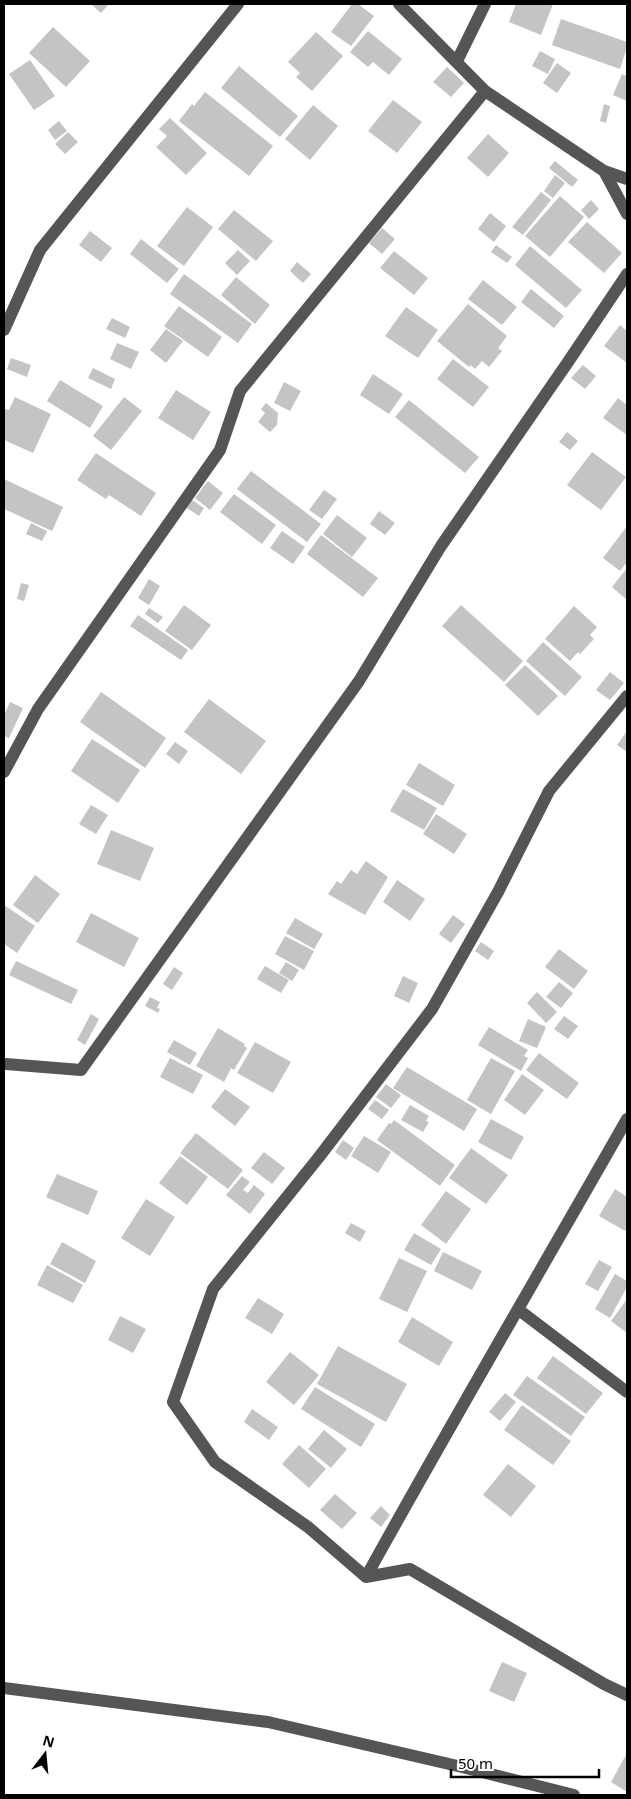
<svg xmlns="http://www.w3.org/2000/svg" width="631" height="1799" font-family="'Noto Sans',sans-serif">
<rect width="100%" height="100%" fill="#fff"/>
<path fill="#c4c4c4" d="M91 4H109L101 13Z
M352 4H358L374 16 351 46 331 32Z
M516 4H553L541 35 509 22Z
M561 19 627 42V47L620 69 552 45Z
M53 27 90 61 66 87 29 53Z
M368 31 402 59 389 75 373 62 368 67 350 52Z
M316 32 343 56 312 91 296 77 300 73 288 62Z
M540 51 555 59 548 74 532 66Z
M30 60 55 96 34 110 9 74Z
M557 63 571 73 557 93 543 83Z
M239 66 298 116 280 137 221 88Z
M447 67 464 83 451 97 433 82Z
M622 74 627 76V101L613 95Z
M205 92 273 146 249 176 179 121 192 104 194 106Z
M393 100 422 122 397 153 368 131Z
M604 104 610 106 606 123 600 121Z
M313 105 338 126 310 160 285 139Z
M170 118 207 153 186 175 156 147 167 136 159 129Z
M59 121 67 131 55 140 48 130Z
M68 132 78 142 65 154 55 144Z
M488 134 509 153 488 177 467 158Z
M555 161 578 180 572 187 549 168Z
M555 175 565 183 553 198 544 191Z
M541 192 551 200 523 235 512 227Z
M560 196 584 217 550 257 525 236Z
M591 200 599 209 589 219 581 210Z
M187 207 213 227 184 266 157 246Z
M234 210 273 241 256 261 218 229Z
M490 213 506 226 494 242 478 229Z
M587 222 622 253 604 273 568 242Z
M382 228 395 239 382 254 369 243Z
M90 231 112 248 101 262 79 245Z
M141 239 179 269 167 283 130 254Z
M496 245 512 257 507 263 491 252Z
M530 246 582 290 566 308 515 265Z
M238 250 250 261 237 275 225 263Z
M394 251 428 278 414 295 380 268Z
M297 262 311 274 303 283 290 271Z
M184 274 252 324 238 343 170 294Z
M236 277 270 305 255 324 221 295Z
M483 280 517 307 502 325 468 299Z
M531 289 564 316 554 328 521 302Z
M468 304 507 336 498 348 502 351 489 367 482 361 475 369 471 365 469 367 437 341Z
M179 306 222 337 208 357 164 326Z
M406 307 438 330 418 358 385 336Z
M112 318 130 327 125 338 106 329Z
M620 325 627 331V363L604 346Z
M166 329 183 341 166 363 150 350Z
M117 343 139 352 131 369 110 359Z
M11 358 31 365 27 377 7 369Z
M453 359 489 387 473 407 437 379Z
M583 365 596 376 585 389 571 378Z
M93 368 115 379 111 389 88 378Z
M373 374 403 394 389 414 360 395Z
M60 380 103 406 90 428 47 401Z
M284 382 301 391 290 411 274 403Z
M176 390 211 412 193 440 158 418Z
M15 397 51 414 33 453 4 440V409L9 410Z
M124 397 142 411 111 450 93 436Z
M618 398 627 405V435L603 418Z
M409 400 479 457 465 473 395 417Z
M266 403 278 413 277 425 270 432 258 422 265 413 261 409Z
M567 432 578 441 570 450 559 442Z
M592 452 626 477 601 510 567 485Z
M96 453 156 493 141 516 109 495 106 499 77 480Z
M251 471 321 524 307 542 237 489Z
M4 479 63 507 52 531 4 509Z
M208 481 223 493 210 510 195 498Z
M324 490 337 499 322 519 309 510Z
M234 494 276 525 262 544 220 512Z
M189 498 204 508 199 516 184 506Z
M379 511 395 523 385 535 370 524Z
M337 515 367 538 352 557 323 534Z
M31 523 47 531 42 541 26 534Z
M627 526V562L620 571 603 558Z
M282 531 305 547 293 564 270 548Z
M321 535 378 578 363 597 307 554Z
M627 568V600L612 587Z
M149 579 160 586 149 605 138 598Z
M21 583 29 585 24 601 17 599Z
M184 605 211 625 192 650 165 631Z
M461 605 523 661 504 682 442 626Z
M574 606 597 627 590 635 594 639 580 654 578 652 570 661 545 639Z
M149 608 163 617 158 623 145 614Z
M138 615 188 650 181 660 130 626Z
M543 642 582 677 565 696 526 661Z
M525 665 558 696 538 716 505 685Z
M610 672 624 683 610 700 596 690Z
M101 692 166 738 145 768 80 722Z
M209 699 266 741 241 774 184 732Z
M10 702 23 708 9 738 4 736V715Z
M627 731V752L617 745Z
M92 739 140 770 118 803 71 771Z
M175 742 188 751 179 764 166 754Z
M419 763 455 785 443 806 406 785Z
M403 789 437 808 424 830 390 811Z
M91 805 108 815 96 834 79 824Z
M436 814 467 834 454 854 423 834Z
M111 830 154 848 140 881 97 864Z
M366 861 388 877 365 915 328 894 337 881 341 884 351 870 357 874Z
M35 875 60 894 38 923 13 905Z
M397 880 425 899 410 921 383 902Z
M4 905 35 926 17 953 4 944Z
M91 913 139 938 124 967 76 942Z
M453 915 465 924 451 943 439 934Z
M295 918 323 934 314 949 286 933Z
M285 936 314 951 304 970 275 954Z
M481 942 494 951 488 960 475 951Z
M559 949 588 971 574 989 545 967Z
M16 961 78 990 71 1004 9 975Z
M286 962 299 970 292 981 279 973Z
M265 966 289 980 281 993 257 979Z
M174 967 183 973 172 990 163 984Z
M403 976 418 983 409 1003 394 996Z
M559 982 573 993 561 1008 546 997Z
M537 992 557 1012 546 1023 527 1003Z
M150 997 160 1002 157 1008 160 1009 158 1013 145 1006Z
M91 1014 99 1019 85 1045 77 1040Z
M564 1016 578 1026 568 1039 554 1029Z
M528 1019 546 1027 537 1048 519 1041Z
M489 1027 528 1050 524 1056 528 1058 521 1071 478 1045Z
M218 1028 245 1044 244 1046 247 1048 234 1070 231 1068 224 1082 196 1066Z
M174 1040 197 1053 190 1065 167 1052Z
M255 1042 291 1062 273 1093 237 1073Z
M539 1053 579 1083 567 1099 526 1070Z
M170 1058 203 1075 193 1094 160 1077Z
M491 1058 515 1071 491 1114 467 1100Z
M407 1067 477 1109 464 1131 393 1088Z
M522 1074 544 1090 525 1115 504 1100Z
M386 1084 401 1095 391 1108 376 1097Z
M225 1089 250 1107 235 1126 211 1107Z
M375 1100 389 1110 382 1119 368 1109Z
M410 1105 429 1116 426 1121 429 1122 423 1132 401 1120Z
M491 1119 524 1137 511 1160 478 1142Z
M394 1120 455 1165 440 1186 377 1140 389 1123 391 1124Z
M196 1133 243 1170 228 1189 180 1153Z
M364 1136 391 1152 378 1173 351 1156Z
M343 1140 354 1148 346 1160 335 1152Z
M471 1148 508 1175 486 1204 449 1178Z
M264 1152 285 1168 272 1184 251 1168Z
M180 1156 208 1177 187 1205 159 1183Z
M57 1174 98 1191 88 1215 46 1197Z
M242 1176 250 1182 243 1190 248 1193 254 1185 265 1194 250 1214 226 1195Z
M615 1189 627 1197V1226L625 1231 599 1216Z
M446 1191 471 1209 446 1244 421 1225Z
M146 1199 175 1217 150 1256 121 1238Z
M351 1223 366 1231 360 1242 345 1233Z
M414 1233 441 1249 431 1265 404 1250Z
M62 1242 96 1261 85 1283 50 1264Z
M443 1252 482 1271 472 1290 434 1271Z
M399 1258 427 1271 407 1312 379 1299Z
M599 1260 612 1267 598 1291 585 1284Z
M47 1265 83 1285 73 1303 37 1285Z
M615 1274 627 1281V1287L610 1318 595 1309Z
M258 1298 284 1314 272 1334 245 1318Z
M627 1299V1333L611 1321Z
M120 1316 146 1329 133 1353 108 1340Z
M412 1317 453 1342 439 1366 398 1342Z
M338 1346 407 1384 386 1422 317 1384Z
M290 1352 319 1375 294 1405 266 1382Z
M553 1356 603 1393 586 1414 537 1378Z
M527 1376 585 1417 571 1436 513 1395Z
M315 1387 375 1424 361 1447 301 1409Z
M505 1393 516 1402 500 1421 489 1412Z
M522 1405 571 1441 553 1465 504 1430Z
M252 1409 278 1427 269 1440 244 1422Z
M324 1430 347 1449 331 1468 308 1449Z
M299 1445 326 1469 309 1488 282 1464Z
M508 1464 536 1486 511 1517 483 1495Z
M335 1494 357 1513 342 1529 320 1510Z
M381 1506 390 1515 381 1527 370 1518Z
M502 1662 527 1673 514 1702 489 1691Z
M627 1753V1792L611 1782Z"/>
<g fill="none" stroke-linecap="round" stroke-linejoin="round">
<path stroke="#555" stroke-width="12" d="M399 4 485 91 604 171 627 214
M457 61 485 4
M604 171 627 179
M4 330 40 250 238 4
M4 772 38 709 220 450 240 391 485 91
M6 1064 81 1070 359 681 441 546 568 362 627 274
M627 1119C540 1272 451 1423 366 1577L410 1569 604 1684 627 1695
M519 1310 627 1392
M366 1577 308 1527 215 1462 173 1402 213 1289 319 1157 432 1009 498 892 549 791 627 696
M4 1688 268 1722 462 1767 574 1795"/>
</g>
<rect width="631" height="1799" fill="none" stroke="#000000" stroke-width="10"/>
<g transform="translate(45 1754) rotate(16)" stroke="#ffffff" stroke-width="4" paint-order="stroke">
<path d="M0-4L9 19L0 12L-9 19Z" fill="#000000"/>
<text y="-8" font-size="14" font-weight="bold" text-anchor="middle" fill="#000000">N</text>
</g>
<path d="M451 1769v8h148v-8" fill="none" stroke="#000000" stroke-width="2.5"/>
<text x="458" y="1769" font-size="15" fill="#000000" stroke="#ffffff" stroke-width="4" paint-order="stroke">50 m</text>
</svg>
